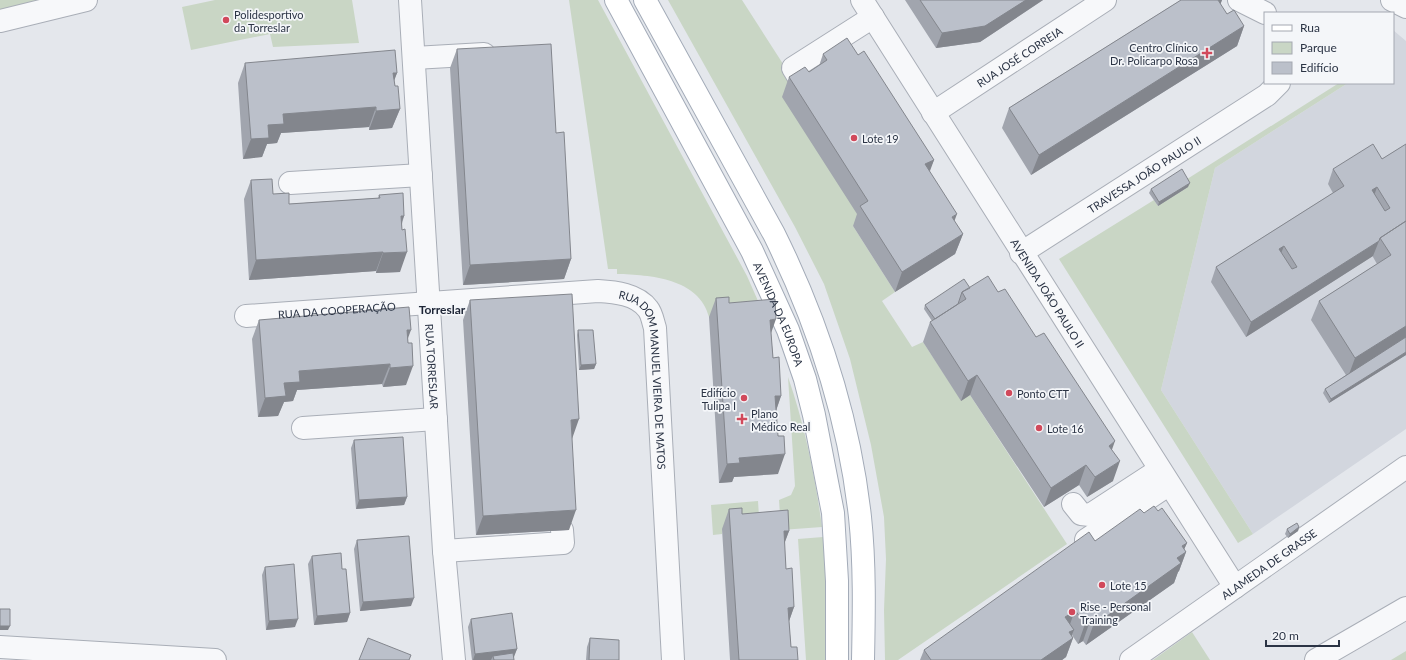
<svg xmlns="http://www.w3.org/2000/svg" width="1406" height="660" font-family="Lato,sans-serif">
<rect width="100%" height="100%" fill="#e4e7ec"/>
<path fill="#d2d6de" d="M1393 30 1406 41V429L1253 534 1161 390 1215 168 1348 83H1393Z"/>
<path fill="#c9d6c5" d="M0 0H48L0 11Z
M215 0H352L359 43 273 47 270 34 191 50 182 7Z
M569 0H598L747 276 766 319 709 317C699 278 650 275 617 274V269H608Z
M668 0H742L785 67 861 221 853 226 895 292 882 301 912 347 923 342 961 400 970 395 1067 544 898 660H885L884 610 886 559 884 517 871 445 850 359 824 284 795 227Z
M1339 83H1348L1215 168 1161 390 1253 534 1238 543 1059 259 1154 200 1158 206 1184 181Z
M788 377C805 426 815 476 822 527L781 530 779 500 791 495 795 486Z
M758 501 760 532 722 529V534L713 535 711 505Z
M823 537 826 577 828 660H806L798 539Z
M1192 632 1210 660H1153Z
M1406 651V660H1391Z"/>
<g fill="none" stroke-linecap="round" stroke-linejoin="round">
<g stroke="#a9aeb7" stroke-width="24">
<g id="minor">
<path id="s1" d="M410 0 444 551 454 660"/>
<path id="s2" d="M862 0 1235 587"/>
<path d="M1239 0 1265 13"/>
<path d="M1392 0 1406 7"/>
<path d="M0 21 86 0"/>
<path d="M414 58 484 54"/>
<path d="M804 86 793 68 873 17"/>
<path id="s3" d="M933 113 1105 0"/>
<path d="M290 183 421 175"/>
<path id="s4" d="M1021 253 1267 95 1279 83"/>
<path id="s5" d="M246 316 598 291C615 292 637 294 648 309 652 314 653 322 655 328L673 660"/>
<path d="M303 428 436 419"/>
<path d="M1073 504 1081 514 1090 515 1159 470"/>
<path d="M1086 540 1168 485"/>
<path d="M444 551 563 543 562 530"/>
<path d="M0 647 215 660"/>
<path id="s6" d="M1131 660 1406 467"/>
<path d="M1316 660 1406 608"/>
</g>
</g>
<g stroke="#a3abb8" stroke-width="24">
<g id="major">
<path id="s7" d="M616 0 752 251 788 330 805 379 814 415 833 513 837 581V660"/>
<path d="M645 0 774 234C818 323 849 418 860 517 865 564 864 613 863 660"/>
</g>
</g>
<use href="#minor" stroke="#f7f8fa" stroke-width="22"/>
<use href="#major" stroke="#fff" stroke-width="22"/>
</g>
<path fill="#a1a5ae" d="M905 0H1043L980 42 936 48Z
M1181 0H1222L1220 4 1227 14 1244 26 1237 46 1031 175 1002 128 1009 108Z
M457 49 556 133 571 259 564 279 463 285 450 68Z
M823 54 858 55 934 160 929 171 954 221 963 234 955 254 895 292 853 226 857 214 782 97 789 77 809 72 819 66Z
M245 63 397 73 394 80 395 86 400 109 392 128 369 130V127L281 133 277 143 267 144 262 157 243 159 238 83Z
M1406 144V355L1329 403 1323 393 1325 389 1346 375 1311 320 1319 301 1377 264 1373 257V256L1246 337 1211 282 1216 267 1333 193 1328 184 1333 169 1382 159Z
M251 180 289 204 378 198 379 195 404 216 402 224 400 272 376 273V271L249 280 244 199Z
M1188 187 1158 206 1149 193 1151 189Z
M970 288 998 292 1036 337 1112 450 1113 481 1087 497 1079 485 1044 507 970 395 961 401 923 342 930 322 932 321 924 309 925 305Z
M716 298 729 303 771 333 773 358 781 396 776 411 778 474 734 477 732 482 719 483 709 317Z
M470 300 572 438 569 530 476 535 463 320Z
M259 320 408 338 406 385 383 387 382 384 297 390 293 401 284 402 278 416 258 417 252 339Z
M578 330 596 364 594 369 579 370 577 335Z
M354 440 407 497 404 505 356 509 351 448Z
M729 509 789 531 784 544 786 569 794 607 789 621 791 647 798 660H730L722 529Z
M1158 511 1187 543 1184 549 1186 552 1179 571 1178 572 1174 583 1086 645 1083 641 1078 644 1072 635V636L1073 638 1066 657 1062 660H920L924 650 1095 541 1144 513Z
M1299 527 1298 531 1288 538 1285 534 1287 529Z
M357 540 411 606 360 611 354 549Z
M312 556 342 569 350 613 347 622 314 625 308 564Z
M265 567 295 627 266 630 262 575Z
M471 619 517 649 513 657 514 660H472L468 627Z
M590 638 619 660H586L587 647Z"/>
<path fill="#83868d" d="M1026 0H1043L980 42 936 48 942 33Z
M1217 0H1222L1217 14Z
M1244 26 1237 46 1031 175 1039 155Z
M393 73H397L390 92Z
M376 107 369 127 281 133 277 143 267 144 262 157 243 159 251 139 268 125 283 114Z
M400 109 392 128 369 130 376 111Z
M934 160 927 179 925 164Z
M1190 183 1188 187 1158 206 1159 202Z
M1377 187 1372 202V190Z
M957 214 950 233 952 217Z
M401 216H404L397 235Z
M963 234 955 254 895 292 902 272Z
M1379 241 1373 256 1246 337 1251 322Z
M1284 246 1278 261 1279 249Z
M383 252 376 271 249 280 256 260Z
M407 252 400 272 376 273 383 253Z
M571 259 564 279 463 285 470 265Z
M776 319 769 339 770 320Z
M1406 326V341L1348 377 1355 358Z
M407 330H411L404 349Z
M1406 352V355L1329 403 1331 399Z
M390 364 382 384 297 390 293 401 284 402 278 416 258 417 265 398 299 371Z
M596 364 594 369 579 370 581 365Z
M413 366 406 385 383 387 390 368Z
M977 375 970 395 961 401 968 381Z
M775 396H781L774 416Z
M579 419 572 439 571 420Z
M1115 441 1108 461 1109 446Z
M785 454 778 474 734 477 732 482 719 483 727 464 739 458Z
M1120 461 1113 481 1087 497 1095 477Z
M1086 465 1079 485 1044 507 1051 488Z
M407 497 404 505 356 509 359 500Z
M576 510 569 530 476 535 483 516Z
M1299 527 1298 531 1288 538 1290 534Z
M784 531H789L782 550Z
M1187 543 1182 554 1186 552 1179 571 1178 572 1174 583 1086 645 1093 626 1177 558 1182 546Z
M414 598 411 606 360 611 363 602Z
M794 607 787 627 788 608Z
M1075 610 1068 630 1065 617Z
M350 613 347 622 314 625 317 616Z
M298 619 295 627 266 630 269 621Z
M1090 621 1083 641 1078 644 1085 624Z
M0 626H10L8 630H0Z
M1074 630 1070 639 1073 638 1066 657 1062 660H1041L1069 632Z
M517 649 514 657 494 660 493 656 491 660H473L475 654Z"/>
<path fill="#bbc0ca" stroke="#83868d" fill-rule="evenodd" d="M920 0H1026L985 26 942 33Z
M1181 0H1218L1227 14 1234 10 1244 26 1039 155 1009 108Z
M847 38 858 55 864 51 934 160 925 164 957 214 952 217 963 234 902 272 860 206 868 201 789 77 805 67 809 72 827 60 823 54Z
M551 44 556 133 564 132 571 259 470 265 457 49Z
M395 50 397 73H393L395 86H398L400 109 376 111V107L283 114 284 124 268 125 269 138 251 139 245 63Z
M1373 144 1382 159 1406 144V221L1380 238 1379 241 1251 322 1216 267 1344 186 1333 169ZM1377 187 1390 208 1385 211 1372 190ZM1284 246 1297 267 1292 269 1279 249Z
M1182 169 1190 183 1159 202 1151 189Z
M272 179 273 194 289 193V204L380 198 379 195 403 193 404 216H401L402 230 405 229 407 252 383 253V252L256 260 251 180Z
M1406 221V326L1355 358 1319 301 1391 255 1380 238Z
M988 276 998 292 1005 289 1036 337 1044 333 1115 441 1109 446 1120 461 1095 477 1086 465 1051 488 977 375 968 381 930 322 966 299 962 292Z
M964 279 970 288 962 292 958 304 935 319 925 305Z
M572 294 579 419 571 420 576 510 483 516 470 300Z
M729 297V303L775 299 776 319 770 320 773 358 779 357 781 396H775L778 436H784L785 454 739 458 740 463 727 464 716 298Z
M409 307 411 330H407L408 343H412L413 366 390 368V364L299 371 300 382 284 383 286 396 265 398 259 320Z
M578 330H593L596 364 581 365Z
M1406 337V352L1331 399 1325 389Z
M403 437 407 497 359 500 354 440Z
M1154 506 1158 511 1162 508 1187 543 1182 546 1186 552 1177 558 1181 563 1093 626 1090 621 1085 624 1075 610 1070 614 1065 617 1074 630 1069 632 1073 638 1041 660H931L924 650 1089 532 1095 541 1140 509 1144 513Z
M742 508V514L788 510 789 531H784L786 569 792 568 794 607 788 608 791 647H797L798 660H739L729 509Z
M1297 523 1299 527 1290 534 1287 529Z
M409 536 414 598 363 602 357 540Z
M341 553 342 569H346L350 613 317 616 312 556Z
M294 564 298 619 269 621 265 567Z
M0 609H10V626H0Z
M512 613 517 649 475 654 471 619Z
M368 638 411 655 409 660H359Z
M590 638 619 640V660H589Z
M513 653 514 660H494L493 656Z"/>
<g fill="#d1495b" stroke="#f4f6f9" stroke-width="1.5">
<circle cx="226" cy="20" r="4"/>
<path d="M1205 47h4v4h4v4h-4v4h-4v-4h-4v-4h4z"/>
<circle cx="854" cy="138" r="4"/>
<circle cx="1009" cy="393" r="4"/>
<circle cx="744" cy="398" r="4"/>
<path d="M740 413h4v4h4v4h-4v4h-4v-4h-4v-4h4z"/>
<circle cx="1039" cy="428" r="4"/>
<circle cx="1102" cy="585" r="4"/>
<circle cx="1072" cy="612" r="4"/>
</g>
<g text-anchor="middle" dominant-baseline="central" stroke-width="3.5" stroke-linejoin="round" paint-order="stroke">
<g font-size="11" fill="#2b3445" stroke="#f4f6f9" text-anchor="start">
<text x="234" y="14">Polidesportivo<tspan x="234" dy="13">da Torreslar</tspan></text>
<text x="1198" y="47" text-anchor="end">Centro Clínico<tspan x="1198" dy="13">Dr. Policarpo Rosa</tspan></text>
<text x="862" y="138">Lote 19</text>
<text x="736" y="392" text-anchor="end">Edifício<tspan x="736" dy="13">Tulipa I</tspan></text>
<text x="1017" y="393">Ponto CTT</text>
<text x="751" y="413">Plano<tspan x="751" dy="13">Médico Real</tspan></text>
<text x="1047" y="428">Lote 16</text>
<text x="1110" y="585">Lote 15</text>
<text x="1080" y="606">Rise - Personal<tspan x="1080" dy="13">Training</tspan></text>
</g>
<g font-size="11" fill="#2b3445" stroke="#f4f6f9">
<text stroke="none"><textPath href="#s3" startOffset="103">RUA JOSÉ CORREIA</textPath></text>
<text stroke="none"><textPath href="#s4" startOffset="146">TRAVESSA JOÃO PAULO II</textPath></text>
<text stroke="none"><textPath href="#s2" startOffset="347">AVENIDA JOÃO PAULO II</textPath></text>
<text stroke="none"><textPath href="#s5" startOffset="91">RUA DA COOPERAÇÃO</textPath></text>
<text stroke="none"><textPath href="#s7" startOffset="354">AVENIDA DA EUROPA</textPath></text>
<text stroke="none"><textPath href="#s1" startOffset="367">RUA TORRESLAR</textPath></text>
<text stroke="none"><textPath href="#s5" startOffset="472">RUA DOM MANUEL VIEIRA DE MATOS</textPath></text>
<text stroke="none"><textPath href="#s6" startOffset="168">ALAMEDA DE GRASSE</textPath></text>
</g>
<g font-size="12" font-weight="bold" fill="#1d2536" stroke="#f4f6f9">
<text x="442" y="309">Torreslar</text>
</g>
</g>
<rect x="1264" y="12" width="130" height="72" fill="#f4f6f9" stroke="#a4a8b1"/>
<rect x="1272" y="25" width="20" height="6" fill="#ffffff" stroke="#a4a8b1"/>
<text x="1300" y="32" font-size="12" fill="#2b3445">Rua</text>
<rect x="1272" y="42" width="20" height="12" fill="#c9d6c5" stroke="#a4a8b1"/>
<text x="1300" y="52" font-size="12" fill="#2b3445">Parque</text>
<rect x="1272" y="62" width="20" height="12" fill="#bbc0ca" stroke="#a4a8b1"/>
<text x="1300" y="72" font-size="12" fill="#2b3445">Edifício</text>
<path d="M1266 640v6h73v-6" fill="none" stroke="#2b3445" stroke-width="2"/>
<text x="1272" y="640" font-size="12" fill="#2b3445" stroke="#f4f6f9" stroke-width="3" paint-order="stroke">20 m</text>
</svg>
